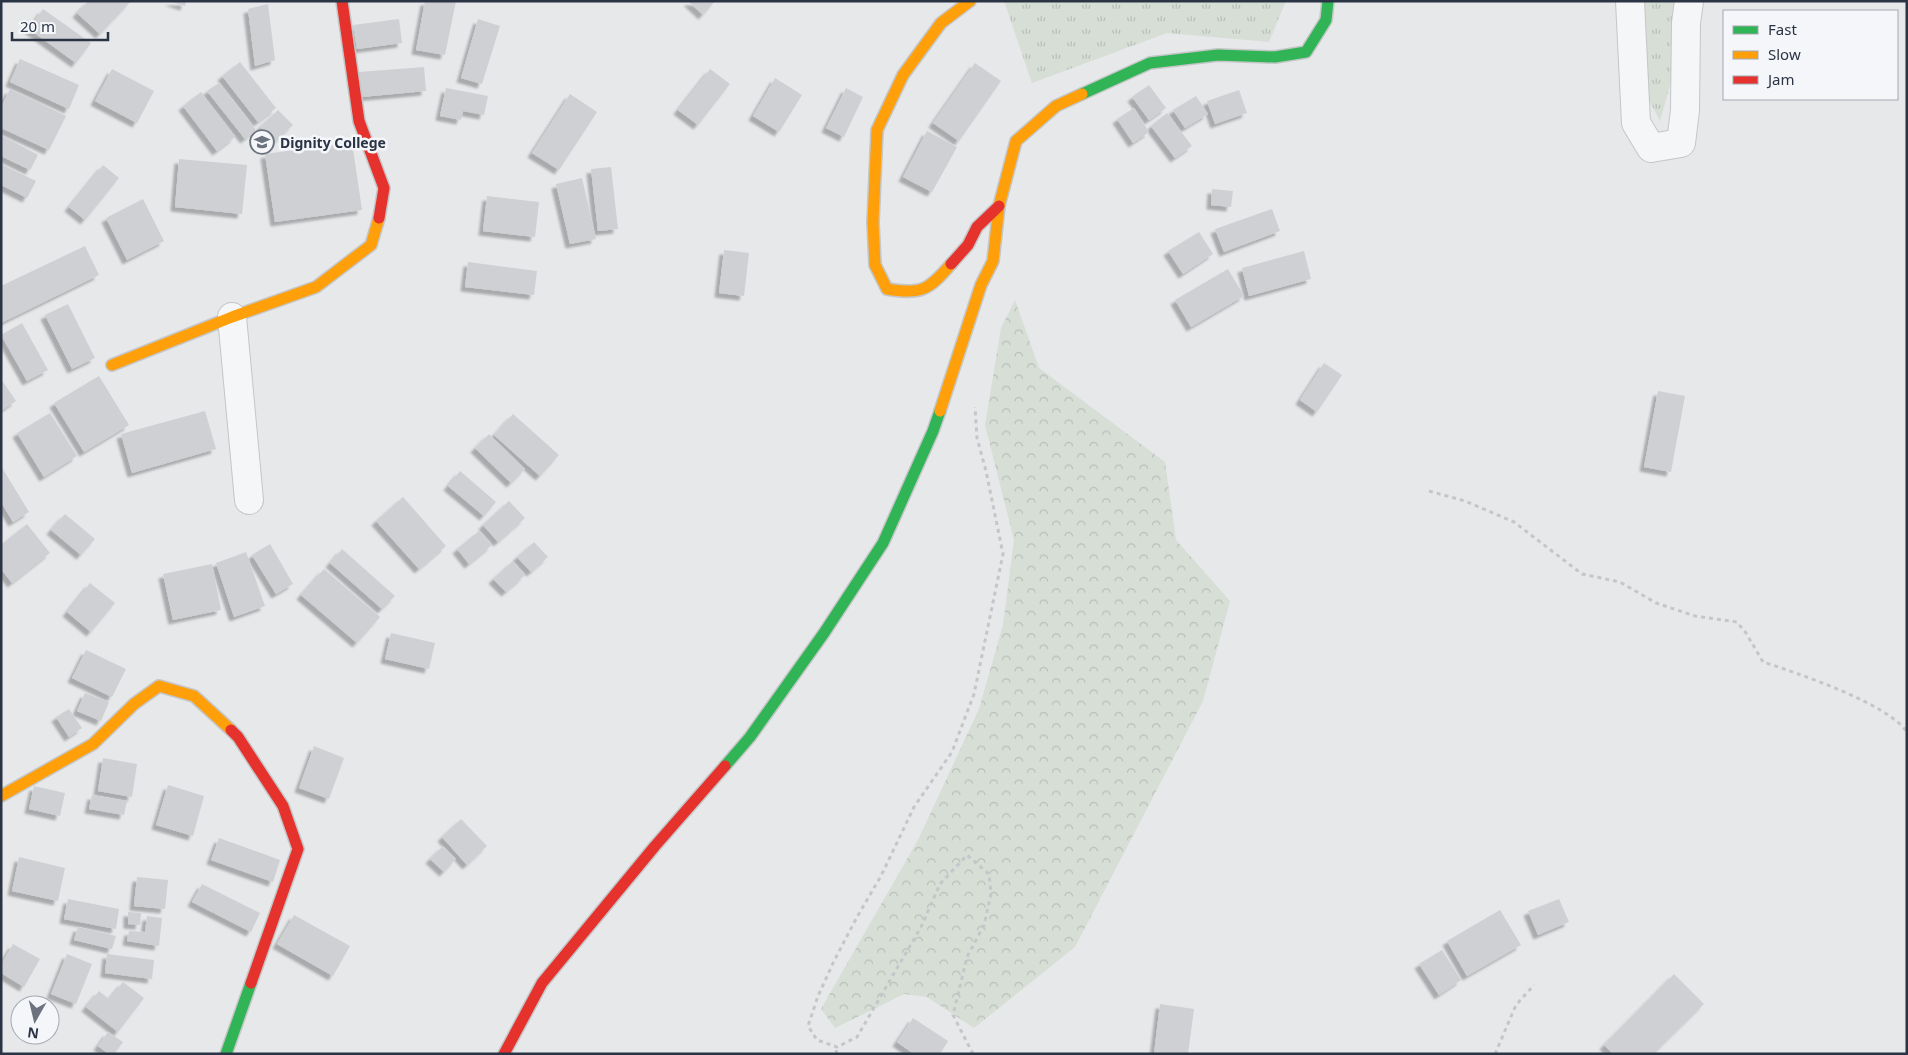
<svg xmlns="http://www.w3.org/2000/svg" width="1908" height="1055" font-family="'Noto Sans',sans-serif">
<defs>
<pattern id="grass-tufts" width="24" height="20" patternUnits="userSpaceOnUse" patternTransform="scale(1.25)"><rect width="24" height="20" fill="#d6ded6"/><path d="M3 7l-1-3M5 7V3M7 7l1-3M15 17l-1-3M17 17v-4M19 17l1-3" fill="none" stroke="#b8bfb9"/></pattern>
<pattern id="forest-crowns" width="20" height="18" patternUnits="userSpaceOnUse" patternTransform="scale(1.25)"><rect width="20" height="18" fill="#d6ded6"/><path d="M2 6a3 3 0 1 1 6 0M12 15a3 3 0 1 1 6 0" fill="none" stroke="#b8bfb9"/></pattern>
<filter id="shadow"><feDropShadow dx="-4.5" dy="4.5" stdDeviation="1" flood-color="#0004"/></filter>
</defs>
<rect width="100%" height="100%" fill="#e6e8ea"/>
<path fill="url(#grass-tufts)" d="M1004 1H1286L1269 42 1167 33 1032 83Z
M1640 1H1681L1672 78 1660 121 1646 94Z"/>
<path fill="url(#forest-crowns)" d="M1015 300 1039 368 1165 462 1176 540 1230 601 1203 701 1075 947 974 1028 927 997 904 994 835 1028 821 1009 918 840 979 709 1003 625 1014 540 985 425 1001 328Z"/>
<path fill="#ced0d3" filter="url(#shadow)" d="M88 1H131L100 34 77 13Z
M169 1H186L185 6Z
M425 1H456L445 55 416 50Z
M688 1H715L703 15Z
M268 4 275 60 255 66 248 9Z
M43 9 91 43 76 63 29 29Z
M399 19 402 43 357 49 353 25Z
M478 19 500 26 482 84 461 78Z
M20 59 79 85 69 109 10 82Z
M240 62 276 108 258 122 222 76Z
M975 63 1001 81 959 141 933 123Z
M424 67 426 91 361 97 359 72Z
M112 69 154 91 137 123 95 101Z
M710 69 730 84 698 125 678 110Z
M775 78 802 95 779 132 753 116Z
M219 83 256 130 245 139 207 91Z
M1149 85 1166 108 1149 120 1132 97Z
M446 88 488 96 484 115 463 111 461 120 440 116Z
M846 88 863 97 844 137 826 128Z
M10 89 66 116 49 150 1 128V107Z
M1239 90 1247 113 1215 124 1207 101Z
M201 92 235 137 217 151 183 106Z
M570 94 597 112 559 170 532 153Z
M1196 96 1208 114 1185 128 1173 110Z
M1134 108 1149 132 1133 143 1117 119Z
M278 110 293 125 274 143 260 127Z
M1167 113 1192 146 1175 158 1151 126Z
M927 131 957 147 932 192 903 177Z
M1 135 38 155 30 170 1 156Z
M352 142 362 210 275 222 265 154Z
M179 159 247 165 242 214 175 207Z
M1 164 36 181 27 198 1 185Z
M103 165 119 178 85 220 69 207Z
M611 167 618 229 598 231 591 169Z
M582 178 596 239 570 244 556 184Z
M1212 189 1233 191 1231 207 1211 205Z
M487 196 539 202 535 237 483 231Z
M143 199 164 241 127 260 106 218Z
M1272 209 1280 231 1224 252 1215 229Z
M1199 232 1213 254 1183 274 1168 251Z
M85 246 99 275 1 323V286Z
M724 250 749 253 744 296 719 293Z
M1304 251 1311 279 1249 296 1242 268Z
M468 262 537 271 534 295 465 287Z
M1228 269 1244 296 1191 327 1175 300Z
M68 304 95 358 72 369 45 315Z
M22 323 48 370 27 381 1 335Z
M1324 363 1342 375 1317 412 1300 400Z
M99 376 129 425 84 452 54 403Z
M1 379 16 401 1 411Z
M1658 391 1685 396 1671 472 1644 467Z
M205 411 216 449 132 473 121 434Z
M50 413 77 456 44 477 17 433Z
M513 414 559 455 540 476 494 435Z
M489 434 525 469 511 483 475 448Z
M1 466 29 512 13 522 1 502Z
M460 471 496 502 484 516 448 486Z
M403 497 446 546 419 569 376 521Z
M509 501 525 518 498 542 483 525Z
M65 514 95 539 81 555 51 530Z
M27 524 50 553 12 583 1 569V545Z
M479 531 492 545 469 564 457 549Z
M534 542 548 557 531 572 517 557Z
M270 544 293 584 276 594 252 555Z
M342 549 395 596 382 609 330 563Z
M246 552 265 606 234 617 216 563Z
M513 561 525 575 506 592 493 579Z
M212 564 221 610 173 620 163 574Z
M324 569 380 617 357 643 301 595Z
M90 583 115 603 91 632 67 612Z
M391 633 435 643 429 669 385 659Z
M86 650 126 669 112 697 72 678Z
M85 693 109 702 101 721 77 711Z
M69 709 82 728 69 737 56 717Z
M314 746 344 758 329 799 299 788Z
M103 758 137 764 132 797 98 791Z
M168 785 204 796 193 836 156 825Z
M34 786 65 793 60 816 29 809Z
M92 795 127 801 124 815 89 809Z
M461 819 487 846 467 865 442 837Z
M219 838 280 860 273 882 211 860Z
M443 846 456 859 444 872 430 859Z
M19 857 65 868 58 901 12 891Z
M137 877 168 880 165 909 134 906Z
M202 884 260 913 251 932 192 902Z
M68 899 119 909 116 929 64 919Z
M1559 899 1569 922 1538 935 1528 911Z
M1500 910 1521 945 1467 976 1447 941Z
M128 912 141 913 140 925 128 924Z
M294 915 350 946 333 976 277 944Z
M147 916 162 918 159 946 127 941 129 931 145 932Z
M78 927 116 936 112 949 74 940Z
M13 944 40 959 24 987 1 973V965Z
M1442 950 1461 980 1439 995 1419 964Z
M67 954 92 964 76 1004 51 994Z
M107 954 154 960 152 979 105 973Z
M1674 974 1704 1004 1653 1054H1613L1604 1045Z
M123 982 144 998 118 1032 86 1007 99 991 109 999Z
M1160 1004 1194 1009 1188 1054H1154Z
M913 1018 948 1041 940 1054H914L897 1042Z
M108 1032 123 1042 114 1054H109L98 1046Z"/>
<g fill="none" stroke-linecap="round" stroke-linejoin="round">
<g stroke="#c4c6c8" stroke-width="30">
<path id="street" d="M1630 1 1636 123 1651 148 1681 143 1685 110 1686 23 1689 1
M232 317 249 500"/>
</g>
<g stroke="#c4c6c8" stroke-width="14">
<path id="fast" d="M1082 94 1150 63 1218 55 1275 57 1306 52 1326 20 1328 1
M725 766 750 737 824 633 883 543 933 431 940 411
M226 1054 251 983"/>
</g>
<g stroke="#c4c6c8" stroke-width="14">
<path id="slow" d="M951 264C929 290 921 295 887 289L875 265 873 222 877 130 903 75 941 23 970 1
M112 365 232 317 316 287 371 245 379 218
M940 411 981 285 993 261 999 206 1016 141 1056 106 1082 94
M1 796 93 744 134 704 159 686 194 696 231 730"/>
</g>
<g stroke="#c4c6c8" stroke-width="14">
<path id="jam" d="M342 1 359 121 384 188 379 218
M951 264 968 245 977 227 999 206
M231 730 238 737 283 806 298 849 251 983
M504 1054 542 983 655 846 725 766"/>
</g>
<path stroke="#c5c6ca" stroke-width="3" stroke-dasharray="4 4" stroke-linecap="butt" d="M1429 491 1465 501 1514 522 1582 574 1620 582 1656 603 1695 616 1737 622 1746 633 1763 662C1797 673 1887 703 1907 732
M836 1054 837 1047
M973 1054 953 1015 967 957 984 925 991 894 989 874 967 855 940 884 921 927 857 1037 837 1047 817 1040 808 1026 818 996 834 961 857 917 881 876 914 807 952 752 974 694 1003 554 986 471 977 438 975 407
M1495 1054 1516 1005 1534 985"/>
<use href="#street" stroke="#f5f6f7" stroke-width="28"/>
<use href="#fast" stroke="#30b455" stroke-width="11"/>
<use href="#slow" stroke="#ff9f0a" stroke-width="11"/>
<use href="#jam" stroke="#e5322d" stroke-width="11"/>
</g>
<defs>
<g id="university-ring" transform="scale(1.25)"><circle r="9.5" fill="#f4f6f9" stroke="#6c737f" stroke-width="1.5"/><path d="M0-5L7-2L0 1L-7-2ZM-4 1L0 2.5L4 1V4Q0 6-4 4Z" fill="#6c737f"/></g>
</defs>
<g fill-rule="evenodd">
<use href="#university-ring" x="262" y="142"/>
</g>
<g text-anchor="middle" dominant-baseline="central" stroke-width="5" stroke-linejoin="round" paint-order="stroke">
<g font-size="14" font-weight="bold" fill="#2b3445" stroke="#f4f6f9" text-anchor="start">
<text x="280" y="142">Dignity College</text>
</g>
</g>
<rect width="1908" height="1055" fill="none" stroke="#2b3445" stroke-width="5"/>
<rect x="1723" y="10" width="175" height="90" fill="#f4f6f9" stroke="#a4a8b1"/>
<rect x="1733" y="26" width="25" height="8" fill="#30b455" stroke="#a4a8b1"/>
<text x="1768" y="35" font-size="15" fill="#2b3445">Fast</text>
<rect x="1733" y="51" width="25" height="8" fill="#ff9f0a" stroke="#a4a8b1"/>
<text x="1768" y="60" font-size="15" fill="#2b3445">Slow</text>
<rect x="1733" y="76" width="25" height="8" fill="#e5322d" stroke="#a4a8b1"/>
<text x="1768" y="85" font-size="15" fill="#2b3445">Jam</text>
<g transform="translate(35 1020) rotate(188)"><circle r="24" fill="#f4f6f9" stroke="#a4a8b1"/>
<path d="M0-4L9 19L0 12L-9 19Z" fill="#6c737f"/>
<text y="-8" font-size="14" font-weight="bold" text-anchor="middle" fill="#2b3445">N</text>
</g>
<path d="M12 32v8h96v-8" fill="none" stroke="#2b3445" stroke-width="2.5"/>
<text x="20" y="32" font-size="15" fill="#2b3445" stroke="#f4f6f9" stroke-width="4" paint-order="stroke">20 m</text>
</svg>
